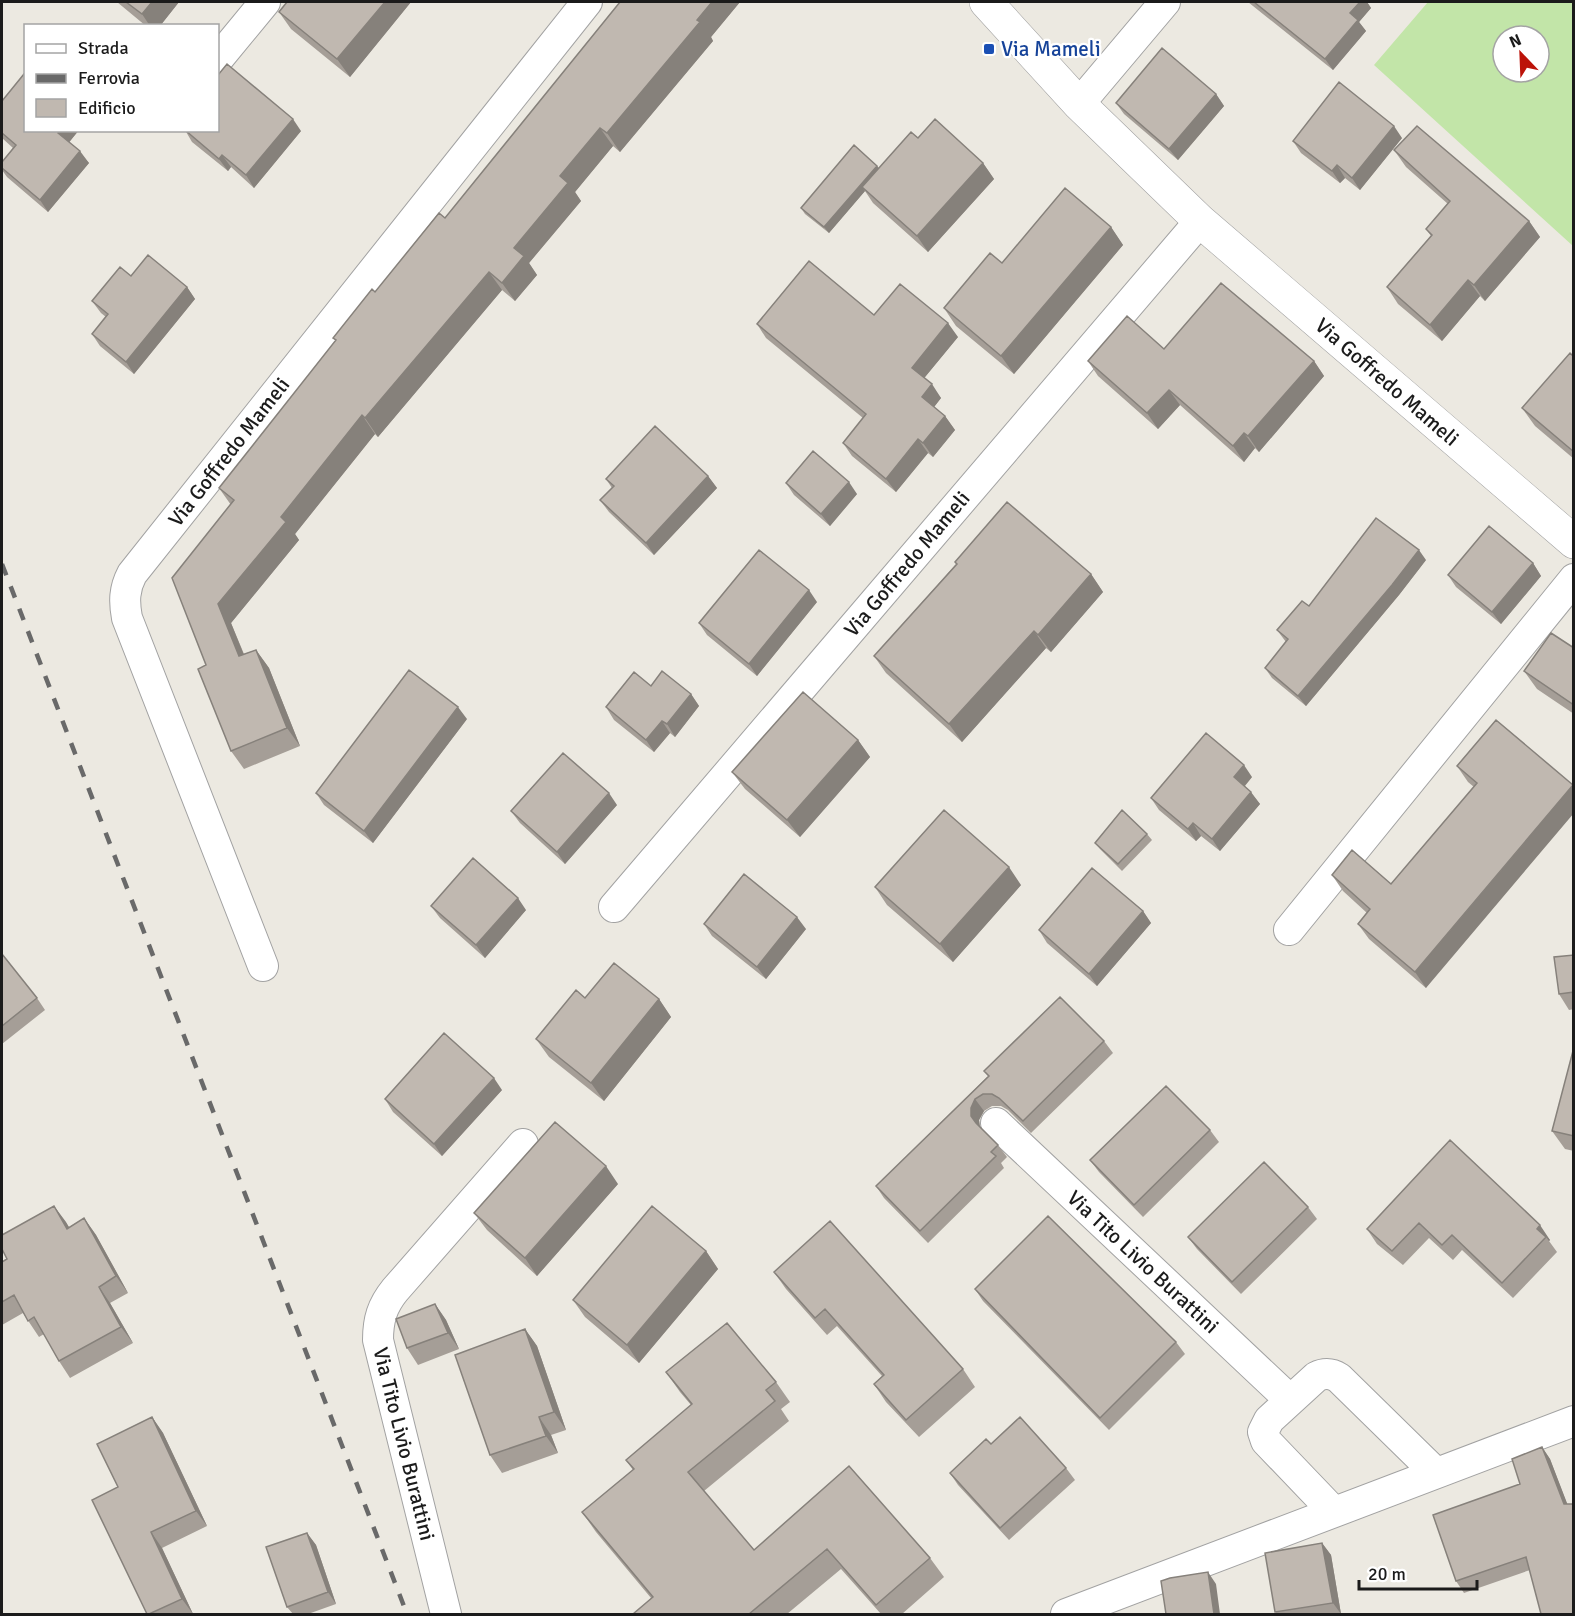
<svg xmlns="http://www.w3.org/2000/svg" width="1575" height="1616" font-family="Signika,sans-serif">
<rect width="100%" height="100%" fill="#ece9e1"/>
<path fill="#c2e5a8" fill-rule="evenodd" d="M1428 2H1573V246L1374 65ZM1503 36H1539V72H1503Z"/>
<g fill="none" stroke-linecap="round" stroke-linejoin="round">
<g stroke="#a2a2a2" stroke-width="32">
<path id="minor" d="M218 59 265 2
M1079 104 1165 2
M614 907 1200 221
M1289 930 1574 579
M263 966 127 618C124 602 124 589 132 574L587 2
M996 1123 1290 1400
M1334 1512 1266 1441 1263 1432 1269 1420 1316 1377C1324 1373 1331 1373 1339 1378L1436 1473
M446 1614 378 1340C378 1320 382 1306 395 1290L523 1144
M1066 1614 1574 1421"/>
</g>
<g stroke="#a2a2a2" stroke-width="34">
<path id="tertiary" d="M986 2 1079 104 1200 221 1574 542"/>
</g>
<use href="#minor" stroke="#fff" stroke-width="30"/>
<use href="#tertiary" stroke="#fff" stroke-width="33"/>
<path stroke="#696969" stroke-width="4.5" stroke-dasharray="12 12" stroke-linecap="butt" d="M2 564 407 1614"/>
</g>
<path fill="#a59e97" d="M117 2H179L160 26H146Z
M411 2 350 77 291 29 279 12Z
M620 2H740L711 37 713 41 620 152 613 146 575 192 581 201 529 263 537 275 515 301 502 290 378 437 375 434 295 534 299 540 231 623 244 654 256 650 269 668 300 746 244 769 231 751 206 665 231 505 219 488 336 341 333 338 375 292 445 218Z
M1248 2H1367L1371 8 1359 22 1366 31 1333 70Z
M1216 94 1224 106 1178 160 1124 114 1116 103Z
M2 101 79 130 69 142 89 163 48 212 7 177 2 170V162L13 148 2 138Z
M185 130H218L301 131 254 188 231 167 228 171 192 142Z
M918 138 983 163 994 179 928 252 873 203 865 191 829 233 805 214 801 208 877 166 879 168Z
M1402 138 1360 190 1345 178 1340 183 1301 153 1293 141Z
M1394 150 1529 221 1540 237 1485 301 1480 296 1442 341 1398 304 1387 287 1431 236 1426 229 1448 204 1406 167Z
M1111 227 1123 245 1014 374 956 326 944 308 1002 263Z
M131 276 187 287 195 299 134 374 100 346 92 334 106 317 101 313 92 301Z
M874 315 958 337 924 378 941 398 934 407 945 416 955 430 933 457 928 453 896 492 852 456 843 443 863 418 766 338 757 324Z
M1164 349 1314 361 1324 376 1259 452 1255 448 1244 462 1180 405 1158 429 1098 376 1088 361Z
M1574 357V459L1535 426 1522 408Z
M708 476 717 488 654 555 609 512 600 500 612 488 606 479Z
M786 483 857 494 830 526 794 495Z
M1426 560 1399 595 1306 706 1272 678 1265 668 1286 642 1277 630 1309 606Z
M955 562 1091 574 1103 592 1051 652 1046 648 962 742 886 673 874 656 956 564Z
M1533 563 1541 576 1501 624 1456 587 1448 575Z
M817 602 757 676 707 635 699 623Z
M1574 648V714L1537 689 1524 671Z
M651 686 691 694 699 706 675 737 670 733 654 752 614 720 606 707Z
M467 719 373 843 324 805 316 793Z
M1496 720 1426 988 1369 939 1358 924 1367 913 1343 891 1332 875 1391 884 1474 787 1468 782 1457 766Z
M858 740 870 757 800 837 745 789 732 772Z
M1252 777 1245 786 1260 804 1220 851 1201 836 1196 841 1159 810 1151 798Z
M617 805 565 864 520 823 511 811Z
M1147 834 1152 840 1122 871 1100 849 1095 843Z
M1021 885 953 962 887 905 875 887Z
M431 906 526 910 485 958 440 918Z
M1143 911 1151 923 1097 986 1047 943 1039 930Z
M704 924 806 929 766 979 712 936Z
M2 954 37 998 45 1010 2 1044Z
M1574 955V1009L1569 1010 1559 994Z
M585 998 659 999 671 1017 604 1101 549 1057 536 1039Z
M1104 1041 1113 1053 1031 1133 1008 1110 1001 1106H992L984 1111 979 1120 980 1127 998 1145 1007 1157 1001 1163 1004 1168 928 1243 884 1198 876 1186 988 1076 984 1071Z
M1574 1047V1151L1565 1149 1552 1131Z
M502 1090 442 1156 393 1112 385 1099Z
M1210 1130 1219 1142 1143 1217 1099 1172 1090 1160Z
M1450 1140 1550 1240 1549 1241 1557 1252 1513 1298 1462 1250 1453 1260 1429 1238 1403 1265 1377 1244 1367 1229Z
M618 1184 537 1276 487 1230 474 1213Z
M54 1206 69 1227 84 1218 96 1235 128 1293 110 1303 133 1343 70 1378 59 1361 44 1334 39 1337 23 1313 2 1325V1262L7 1259Z
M1308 1207 1317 1219 1241 1294 1197 1249 1188 1237Z
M706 1251 718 1269 639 1363 585 1317 573 1300Z
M774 1272 963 1369 975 1387 919 1437 886 1402 874 1384 882 1376 837 1326 827 1335 786 1289Z
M975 1289 1176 1342 1185 1354 1109 1430 983 1301Z
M435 1304 446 1320 459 1349 418 1365 407 1348Z
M525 1329 537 1346 566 1430 551 1435 558 1453 502 1473 490 1455Z
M666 1372 776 1382 790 1402 781 1409 789 1421 704 1491 754 1550 849 1466 930 1558 944 1577 902 1614H881L841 1569 787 1614H634L651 1598 596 1532 582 1512 633 1470 626 1460 691 1405 680 1392Z
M152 1417 163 1433 207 1526 162 1548 193 1614H149L118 1487Z
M991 1444 1066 1468 1075 1480 1009 1540 958 1485 950 1473Z
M1542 1447 1550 1459 1567 1504 1530 1570 1464 1593 1456 1581 1520 1484Z
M307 1533 316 1545 336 1604 308 1614H293L287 1607Z
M1322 1543 1331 1555 1341 1614H1277L1275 1612Z"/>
<path fill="#86817b" d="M152 2H179L160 26H150L142 14Z
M385 2H411L350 77 337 59Z
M712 2H740L711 37 713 41 620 152 607 133Z
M1360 2H1367L1371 8 1359 22 1366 31 1333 70 1325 59 1350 13Z
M1216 94 1224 106 1178 160 1169 149Z
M293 119 301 131 254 188 246 175Z
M1394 126 1402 138 1360 190 1352 178Z
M600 128 613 146 575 192 581 201 529 263 537 275 515 301 502 283 514 248 560 176Z
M61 130H79L67 145 58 133Z
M80 151 89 163 48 212 40 200Z
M222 155 231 167 228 171 219 159Z
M983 163 994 179 928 252 917 236Z
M1337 165 1345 178 1340 183 1332 171Z
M877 166 881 172 862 187 865 191 829 233 824 227Z
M1529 221 1540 237 1485 301 1474 285Z
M1111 227 1123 245 1014 374 1001 356Z
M489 272 502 290 378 437 365 418Z
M1468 280 1480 296 1442 341 1430 325Z
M187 287 195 299 134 374 126 362Z
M948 323 958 337 921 382 912 368Z
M1314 361 1324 376 1259 452 1248 436Z
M932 384 941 398 931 411 922 397Z
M1169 390 1180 405 1158 429 1147 413Z
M362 415 375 434 295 534 299 540 231 623 252 675 239 656 218 604 281 517Z
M945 416 955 430 933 457 923 443Z
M1244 433 1255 448 1244 462 1233 446Z
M918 439 928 453 896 492 886 479Z
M708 476 717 488 654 555 646 543Z
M849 482 857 494 830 526 821 514Z
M1419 550 1426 560 1399 595 1306 706 1298 696Z
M1533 563 1541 576 1501 624 1492 612Z
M1091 574 1103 592 1051 652 1038 635Z
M809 590 817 602 757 676 749 664Z
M1034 631 1046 648 962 742 949 724Z
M256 650 269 668 300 746 287 728Z
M691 694 699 706 675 737 667 724Z
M458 707 467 719 373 843 364 831Z
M662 721 670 733 654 752 646 740Z
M858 740 870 757 800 837 787 820Z
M1244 765 1252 777 1242 789 1234 777Z
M1573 785 1574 787V813L1426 988 1415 972Z
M1251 792 1260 804 1220 851 1212 839Z
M609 793 617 805 565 864 557 852Z
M1193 823 1201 836 1196 841 1188 829Z
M1009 867 1021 885 953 962 940 944Z
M518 898 526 910 485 958 476 945Z
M1143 911 1151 923 1097 986 1089 974Z
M797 917 806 929 766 979 757 967Z
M659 999 671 1017 604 1101 591 1083Z
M494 1078 502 1090 442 1156 434 1144Z
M975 1099 984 1111 979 1120 980 1128 971 1116V1108Z
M606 1166 618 1184 537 1276 525 1258Z
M54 1206 66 1222 79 1245 67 1229Z
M84 1218 96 1235 128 1293 116 1276Z
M1540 1225 1550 1240 1549 1241 1546 1237 1537 1229Z
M706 1251 718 1269 639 1363 627 1345Z
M99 1287 110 1303 133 1343 121 1327Z
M435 1304 446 1320 459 1349 448 1333Z
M525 1329 537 1346 566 1430 554 1412Z
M152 1417 163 1433 207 1526 196 1511Z
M539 1417 551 1435 558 1453 546 1436Z
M1542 1447 1550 1459 1572 1516 1564 1504Z
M151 1532 162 1548 193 1614 182 1599Z
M307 1533 316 1545 336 1604 328 1592Z
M1322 1543 1331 1555 1341 1614 1333 1603Z
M1208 1572 1216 1584 1220 1614H1214Z"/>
<path fill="#c0b8b0" stroke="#86817b" stroke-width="1.5" d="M126 2H152L142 14Z
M287 2H385L337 59 279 12Z
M620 2H712L697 20 700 22 607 133 600 128 560 176 568 183 514 248 524 256 502 283 489 272 365 418 362 415 281 517 286 522 218 604 239 656 256 650 287 728 231 751 198 669 206 665 172 578 234 500 219 488 336 340 333 338 372 289 375 292 439 213 445 218Z
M1254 2H1360L1350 13 1358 20 1325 59Z
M1162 48 1216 94 1169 149 1116 103Z
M227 64 293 119 246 175 222 155 219 159 185 130H218V75Z
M24 74 26 75V130H61L58 133 80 151 40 200 2 168V162L16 145 2 133V101Z
M1339 82 1394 126 1352 178 1337 165 1332 171 1293 141Z
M935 119 983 163 917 236 862 187 911 132 918 138Z
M1417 126 1529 221 1474 285 1468 280 1430 325 1387 287 1432 235 1426 229 1450 201 1394 150Z
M854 145 877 166 824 227 801 208Z
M1065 188 1111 227 1001 356 944 308 990 253 1002 263Z
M148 255 187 287 126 362 92 334 108 314 92 301 120 267 131 276Z
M809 261 874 315 900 284 948 323 912 368 932 384 922 397 945 416 923 443 918 439 886 479 843 443 866 414 757 324Z
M1221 283 1314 361 1248 436 1244 433 1233 446 1169 390 1147 413 1088 361 1127 316 1164 349Z
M1570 353 1574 357V452L1522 408Z
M655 426 708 476 646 543 600 500 614 486 606 479Z
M813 451 849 482 821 514 786 483Z
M1007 502 1091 574 1038 635 1034 631 949 724 874 656 957 564 955 562Z
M1376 518 1419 550 1392 585 1298 696 1265 668 1288 639 1277 630 1302 601 1309 606Z
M1489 526 1533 563 1492 612 1448 575Z
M759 550 809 590 749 664 699 623Z
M1551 633 1574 648V705L1524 671Z
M409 670 458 707 364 831 316 793Z
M662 671 691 694 667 724 662 721 646 740 606 707 634 672 651 686Z
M803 692 858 740 787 820 732 772Z
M1496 720 1573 785 1415 972 1358 924 1370 909 1332 875 1352 850 1391 884 1477 783 1457 766Z
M1206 733 1244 765 1234 777 1251 792 1212 839 1193 823 1188 829 1151 798Z
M563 753 609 793 557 852 511 811Z
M944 810 1009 867 940 944 875 887Z
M1122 810 1147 834 1118 864 1095 843Z
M473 858 518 898 476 945 431 906Z
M1092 868 1143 911 1089 974 1039 930Z
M744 874 797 917 757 967 704 924Z
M2 954 37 998 2 1026Z
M1574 955V992L1559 994 1554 957Z
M614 963 659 999 591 1083 536 1039 576 990 585 998Z
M1060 997 1104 1041 1023 1121 999 1098 992 1094H983L975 1099 971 1108V1116L976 1123 998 1145 991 1152 996 1156 920 1231 876 1186 989 1076 984 1071Z
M444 1033 494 1078 434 1144 385 1099Z
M1574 1047V1136L1552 1131Z
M1166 1086 1210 1130 1134 1205 1090 1160Z
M555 1122 606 1166 525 1258 474 1213Z
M1450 1140 1540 1225 1537 1229 1546 1237 1502 1283 1452 1235 1442 1245 1419 1223 1392 1251 1367 1229Z
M1264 1162 1308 1207 1232 1282 1188 1237Z
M54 1206 67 1229 84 1218 116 1276 99 1287 121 1327 59 1361 34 1317 28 1321 14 1295 2 1302V1262L7 1259 2 1249V1235Z
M652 1206 706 1251 627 1345 573 1300Z
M1048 1216 1176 1342 1100 1418 975 1289Z
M830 1221 963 1369 906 1420 874 1384 884 1375 825 1309 815 1318 774 1272Z
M435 1304 448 1333 407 1348 396 1319Z
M727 1323 776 1382 766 1390 775 1401 688 1472 754 1550 849 1466 930 1558 876 1605 827 1549 749 1614H633L653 1597 582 1512 634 1469 626 1460 692 1404 666 1372Z
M525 1329 554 1412 539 1417 546 1436 490 1455 455 1355Z
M152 1417 196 1511 151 1532 182 1599 149 1614H147L92 1500 118 1487 97 1444Z
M1020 1417 1066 1468 1000 1528 950 1473 986 1439 991 1444Z
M1542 1447 1564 1504H1574V1614H1541L1526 1557 1456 1581 1433 1515 1520 1484 1512 1459Z
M307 1533 328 1592 287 1607 266 1547Z
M1322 1543 1333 1603 1275 1612 1265 1553Z
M1208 1572 1214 1614H1166L1161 1581 1170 1578Z"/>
<rect fill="#1a4fb4" stroke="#fff" stroke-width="2" x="983" y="43" width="12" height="12" rx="3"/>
<g text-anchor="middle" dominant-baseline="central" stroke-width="4.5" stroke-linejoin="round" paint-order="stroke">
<g font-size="21" fill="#164399" stroke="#fff" text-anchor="start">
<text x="1001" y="49">Via Mameli</text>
</g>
<g font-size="21" fill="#1b1b1b" stroke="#fff">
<text transform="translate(1387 382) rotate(41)">Via Goffredo Mameli</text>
<text transform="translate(229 452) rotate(-52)">Via Goffredo Mameli</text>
<text transform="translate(907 564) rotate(-50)">Via Goffredo Mameli</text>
<text transform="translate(1143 1262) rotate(43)">Via Tito Livio Burattini</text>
<text transform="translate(404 1444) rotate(76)">Via Tito Livio Burattini</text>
</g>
</g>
<rect width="1575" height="1616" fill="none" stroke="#1b1b1b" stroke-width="6"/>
<rect x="24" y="24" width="195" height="108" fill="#ffffff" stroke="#a4a4a4" stroke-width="1.5"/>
<rect x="36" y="44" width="30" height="9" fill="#ffffff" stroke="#a4a4a4" stroke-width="1.5"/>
<text x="78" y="54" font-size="18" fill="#1b1b1b">Strada</text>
<rect x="36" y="74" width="30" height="9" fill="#696969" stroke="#a4a4a4" stroke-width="1.5"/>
<text x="78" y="84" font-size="18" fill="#1b1b1b">Ferrovia</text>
<rect x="36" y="99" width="30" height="18" fill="#c0b8b0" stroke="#a4a4a4" stroke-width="1.5"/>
<text x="78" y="114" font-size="18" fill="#1b1b1b">Edificio</text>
<g transform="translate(1521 54) rotate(337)"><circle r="28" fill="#ffffff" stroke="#a4a4a4" stroke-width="1.5"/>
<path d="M0-4.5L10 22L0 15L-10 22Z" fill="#bc1309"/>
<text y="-9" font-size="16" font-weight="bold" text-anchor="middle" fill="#1b1b1b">N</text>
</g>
<path d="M1359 1580v9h118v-9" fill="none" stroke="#1b1b1b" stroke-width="3"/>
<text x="1368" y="1580" font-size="18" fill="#1b1b1b" stroke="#ffffff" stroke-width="4.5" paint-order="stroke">20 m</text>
</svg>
